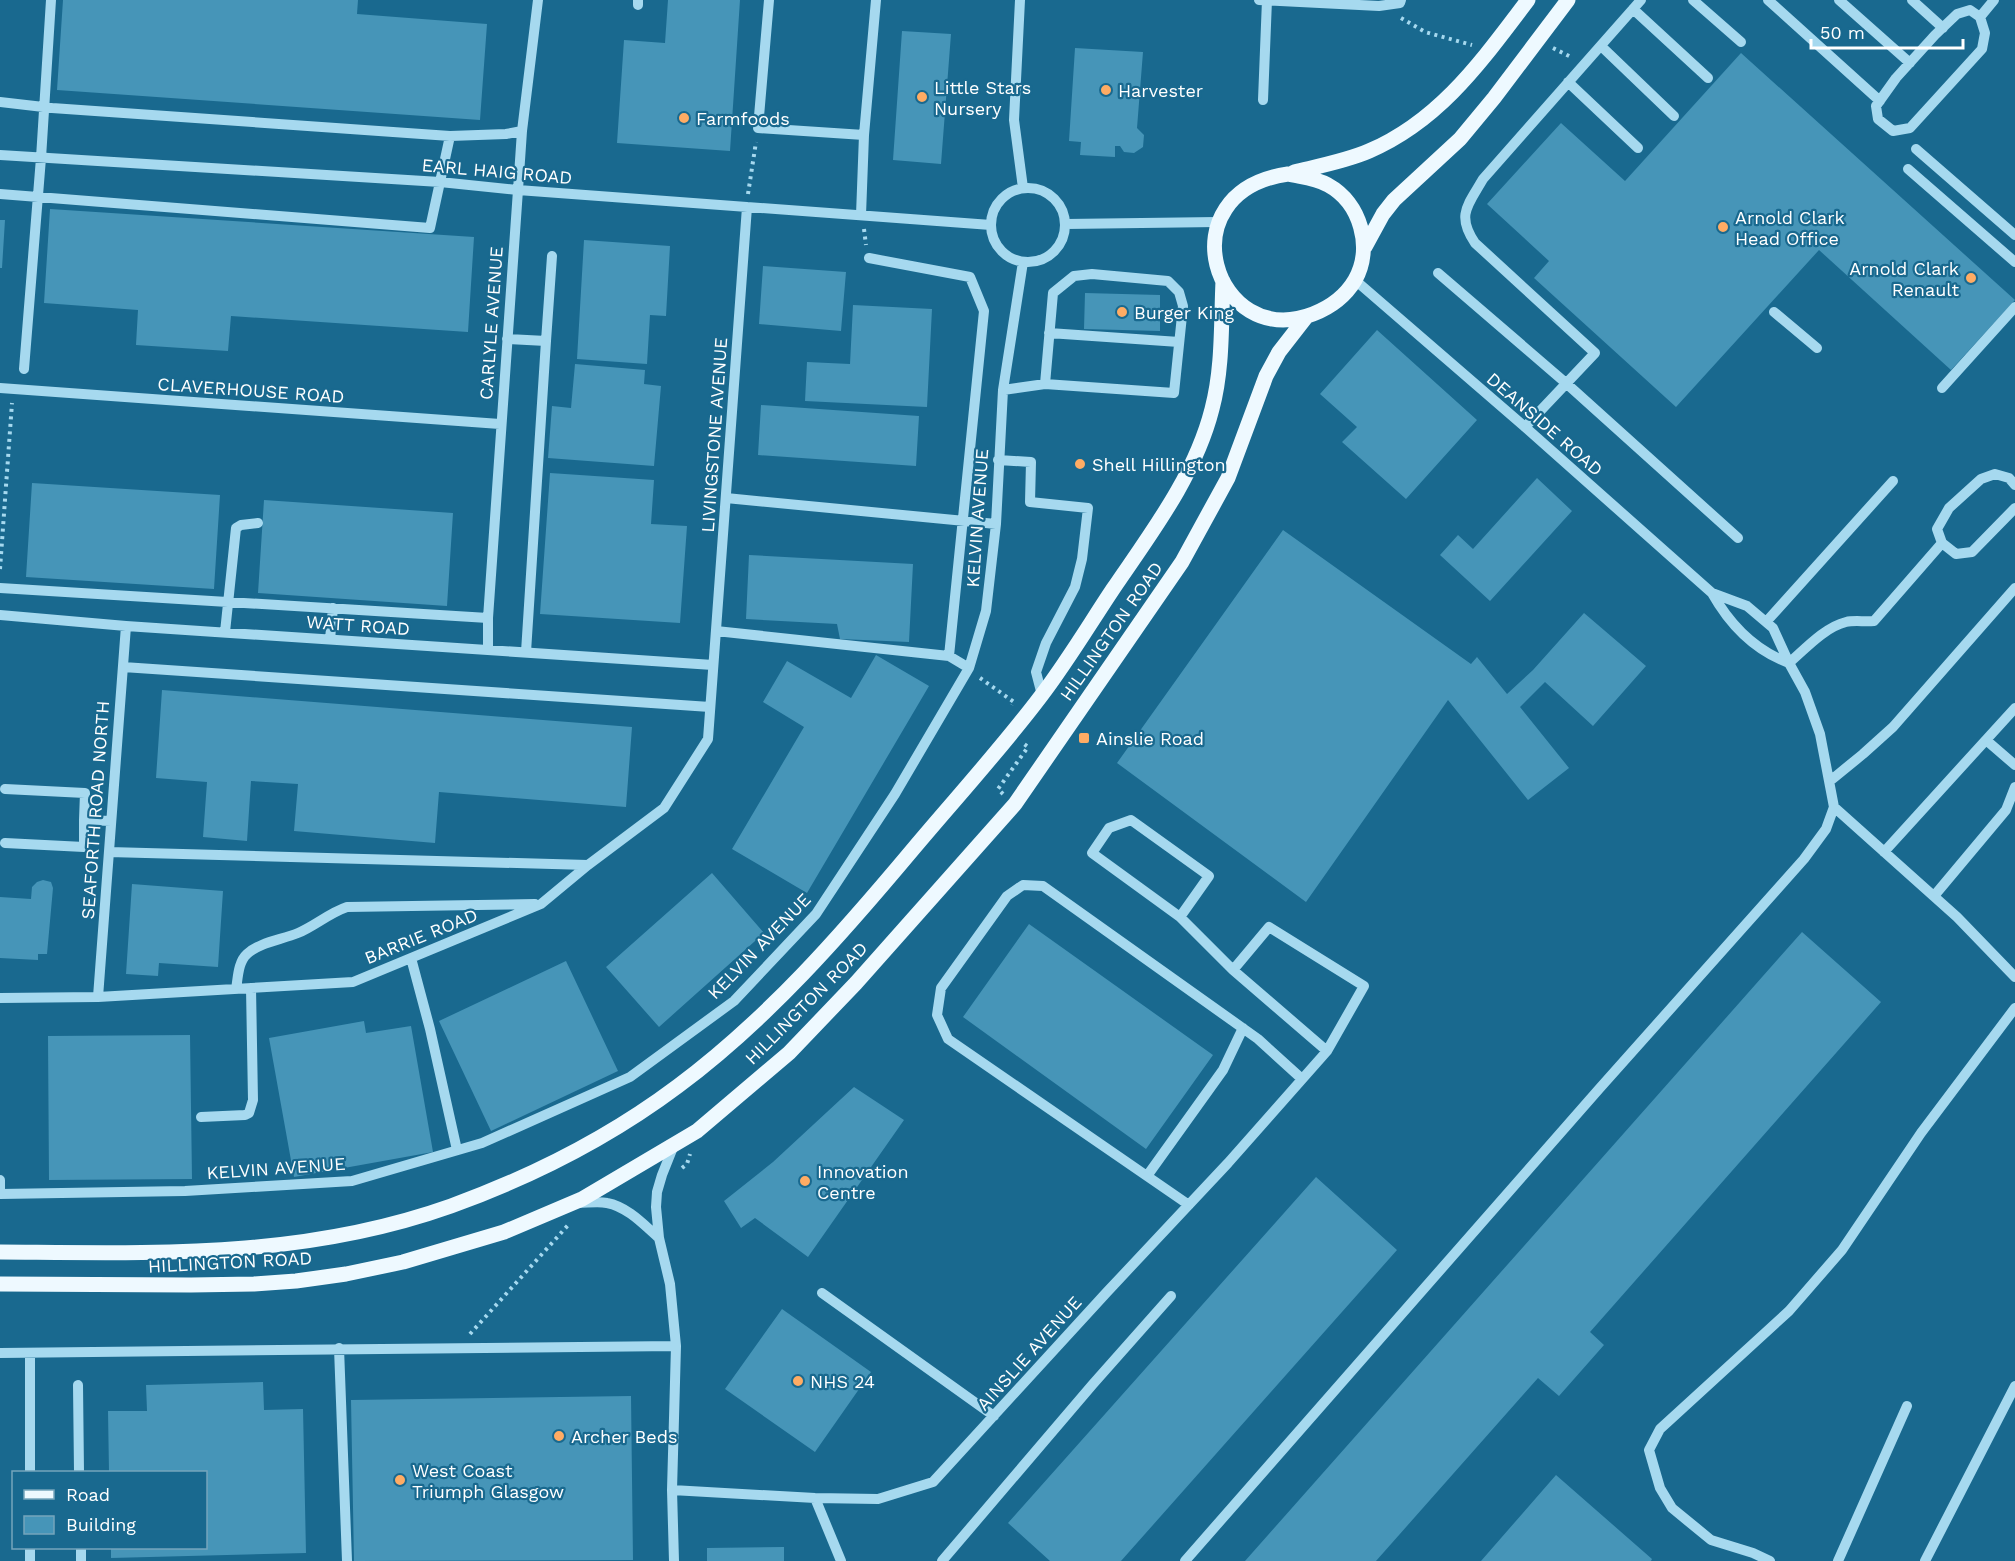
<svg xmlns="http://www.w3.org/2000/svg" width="2015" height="1561" font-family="'Work Sans',sans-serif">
<rect width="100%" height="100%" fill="#19698f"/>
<path fill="#4695b8" d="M63 0H358L357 14 487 24 480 120 57 90Z
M668 0H740L730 151 617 143 624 40 665 43Z
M902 31 951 34 941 164 893 160Z
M1075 48 1143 52 1137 128 1144 135 1143 147 1134 153 1124 152 1120 146H1115V157L1080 155 1081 142 1069 141Z
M1741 53 2015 300 1951 370 1819 250 1676 407 1534 278 1549 261 1487 204 1561 123 1625 181Z
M50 209 474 237 468 332 231 316 228 351 136 345 138 310 44 303Z
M0 220H5L2 268H0Z
M584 240 670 246 666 316 650 315 647 364 577 359Z
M763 266 846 272 841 331 759 324Z
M1085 293 1160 295V331L1084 329Z
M853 305 932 309 927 407 805 401 807 362 850 364Z
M1377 330 1477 420 1406 499 1342 442 1357 427 1320 394Z
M575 364 645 370 644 384 661 386 654 466 548 458 552 406 571 408Z
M761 405 919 416 916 466 758 455Z
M550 473 654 480 651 524 687 526 680 623 540 614Z
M1537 478 1572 511 1490 601 1440 555 1458 535 1473 549Z
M32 483 220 495 214 589 26 577Z
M264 500 453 513 447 606 258 593Z
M1283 530 1471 664 1477 657 1507 694 1533 670 1584 613 1646 666 1593 726 1545 682 1520 707 1569 768 1528 800 1448 700 1306 902 1117 763Z
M749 555 913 564 909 642 840 639 837 624 746 619Z
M876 655 929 686 807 893 732 849 804 727 763 702 787 661 851 698Z
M162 690 632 727 626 807 439 792 435 843 294 831 298 784 251 781 247 841 203 837 207 782 156 778Z
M712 873 764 933 659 1027 606 967Z
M43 880 51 882 53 888 47 954H38V960L0 958V897L31 899 32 887 37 882Z
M132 884 223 891 218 967 159 963 158 976 126 974Z
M1029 924 1213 1055 1146 1149 963 1017Z
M1802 932 1881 1002 1590 1332 1604 1345 1559 1396 1538 1378 1376 1561H1245Z
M566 961 618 1071 491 1131 439 1021Z
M364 1021 366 1033 411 1026 433 1152 294 1177 269 1038Z
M190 1035 192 1179 49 1180 48 1036Z
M854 1087 904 1120 808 1257 755 1218 741 1228 724 1201 773 1162Z
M1316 1177 1397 1250 1121 1561H1050L1008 1523Z
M782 1309 871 1372 815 1452 725 1389Z
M263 1382 264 1410 303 1409 306 1553 111 1558V1548H206V1472H109L108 1411H147L146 1385Z
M631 1396 633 1560 354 1561 351 1400Z
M1556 1475 1652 1559 1651 1561H1481Z
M784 1547V1561H707V1548Z"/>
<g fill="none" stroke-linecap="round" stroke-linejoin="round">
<path stroke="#a6d9ef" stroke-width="4" stroke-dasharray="3 4.5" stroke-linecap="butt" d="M1401 18 1425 32 1472 45
M1553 48 1571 57
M748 194 756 142
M864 229 866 245
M0 569 12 403
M980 678 1014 702 1012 705
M1003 794 998 789 1028 747 1024 744
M682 1168 687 1164 690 1154
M470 1334 570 1223"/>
<path stroke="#a6d9ef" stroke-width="10" d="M769 0 758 128 864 135
M1020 0 1014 120 1023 188
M1259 0 1379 6 1400 3 1401 0
M1693 0 1741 42
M1768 0 1880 101
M1839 0 1910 63
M1912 0 1943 28
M638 5V0
M1633 9 1708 78
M1970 10 1980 17 1985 33 1982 49 1910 128 1893 131 1878 119 1876 106 1896 78 1935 35 1957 14Z
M1980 17 1994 0
M1601 46 1674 116
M1568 82 1638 148
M1263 100 1267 0
M0 102 52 108 450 136 506 134 522 131
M1916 149 2015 235
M0 155 440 182 518 190 991 225
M1908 169 2015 262
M991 225a37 37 0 1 1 74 0a37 37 0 1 1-74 0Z
M0 194 430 228 450 136
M861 215 864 135 876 0
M1066 224 1217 222
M869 258 970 277 984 311 949 656
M1438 273 1567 384 1738 538
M1355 280 1525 427 1712 593C1730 625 1754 650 1789 663
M1774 312 1817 348
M1049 333 1179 342
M507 339 546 341 552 256
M24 369 41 158 51 0
M0 388 500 424
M1942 388 2015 307
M1003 390 1045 384 1174 393 1183 306 1179 292 1168 281 1092 274 1074 276 1053 293 1045 384
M1525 427 1595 353 1475 243C1456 215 1468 205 1483 179L1641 0
M998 460 1031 462 1030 502 1088 508 1082 559 1075 587 1046 643 1036 672 1042 695
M2015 485 2009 478 1995 474 1981 479 1949 508 1937 529 1942 543 1956 554 1972 552 2015 508
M726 498 996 524
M0 588 488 618
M0 615 126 626 713 665
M1766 622 1893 481
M716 631 949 656 969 668
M225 632 236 528 241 525 258 523
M330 639 333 608
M488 650V618L518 190 522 131 538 0
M526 652 546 341
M1789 663C1805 649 1825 627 1846 622 1854 620 1865 622 1874 621L1942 543
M123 667 710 707
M1986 740 2015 765
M1830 781 1863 754 1893 727 2015 588
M5 789 85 793 84 820 111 821
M1834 807 1957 917 2015 977
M5 843 84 847V820
M109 852 588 865
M1884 852 2015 708
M1934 896 2006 810 2015 787
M1180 917 1209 876 1131 820 1109 828 1092 853 1180 917 1233 970 1327 1051
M411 958 430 1029 457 1150
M236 989C238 978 238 962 247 954 260 942 281 940 298 933 315 926 329 913 347 907L535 904
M98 997 126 626
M0 998 98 997 353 982 541 904 588 865 664 808 708 739 747 207
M201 1117 245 1115 249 1113 253 1100 251 988
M1147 1176 1223 1070 1243 1028
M0 1180V1194
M0 1194 185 1191 352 1181 482 1143 630 1077 734 1001 816 914 895 794 969 668 986 611 996 524 1003 390 1023 262
M578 1203C587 1203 598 1201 607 1203 628 1207 644 1225 659 1238
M1189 1205 948 1039 937 1015 941 988 1007 896 1023 885 1043 886 1258 1039 1302 1079
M822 1293 994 1416
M339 1348 347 1561
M0 1353 676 1346
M30 1353V1472
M78 1385 79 1472
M672 1490 815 1498 878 1499 933 1482 1107 1292 1228 1163 1327 1051 1364 986 1269 927 1233 970
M815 1498 841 1561
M30 1548V1561
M81 1548V1561
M674 1561 672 1490 676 1346 670 1284 659 1238 656 1207 657 1192 662 1175 674 1145
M942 1561 1093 1384 1171 1296
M1185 1561 1599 1089 1804 859 1826 829 1834 807 1820 734 1805 692 1789 663 1773 628 1747 606 1712 593
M1770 1561 1753 1553 1711 1540 1672 1508 1660 1488 1649 1450 1660 1429 1789 1311 1842 1250 1921 1133 2015 1008
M1838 1561 1907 1406
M1925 1561 2015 1386"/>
<path stroke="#eef9ff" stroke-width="15" d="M1294 172C1319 166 1346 161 1369 151 1441 120 1483 59 1528 0
M1288 174C1301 177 1316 178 1328 185 1361 203 1373 248 1355 280 1345 297 1331 307 1313 314 1214 352 1164 192 1288 174Z
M1365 247 1383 214 1394 200 1460 139 1494 98 1568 0
M0 1252C155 1253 302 1259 451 1206 531 1177 610 1137 678 1086 768 1019 842 934 914 848 956 798 1001 749 1041 696 1067 662 1089 625 1113 589 1151 533 1195 476 1212 409 1223 368 1221 323 1223 281
M0 1284 191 1285 254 1284 296 1281 346 1274 403 1262 504 1232 582 1199 697 1131 789 1053 856 983 1015 804 1182 562 1228 478 1266 376 1279 352 1307 316"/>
</g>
<g fill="#ffac64" stroke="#19698f" stroke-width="2">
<circle cx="1106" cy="90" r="6"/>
<circle cx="922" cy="97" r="6"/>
<circle cx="684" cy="118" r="6"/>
<circle cx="1723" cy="227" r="6"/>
<circle cx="1971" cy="278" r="6"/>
<circle cx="1122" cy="312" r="6"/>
<circle cx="1080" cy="464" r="6"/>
<rect x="1078" y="732" width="12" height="12" rx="3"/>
<circle cx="805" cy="1181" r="6"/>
<circle cx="798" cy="1381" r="6"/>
<circle cx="559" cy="1436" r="6"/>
<circle cx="400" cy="1480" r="6"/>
</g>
<g text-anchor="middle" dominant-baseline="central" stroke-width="4.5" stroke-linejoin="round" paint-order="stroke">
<g font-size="18" fill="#fff" stroke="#19698f" text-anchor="start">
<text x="934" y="87">Little Stars<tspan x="934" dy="21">Nursery</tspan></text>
<text x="1118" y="90">Harvester</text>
<text x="696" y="118">Farmfoods</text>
<text x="1735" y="217">Arnold Clark<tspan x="1735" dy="21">Head Office</tspan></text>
<text x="1959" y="268" text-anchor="end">Arnold Clark<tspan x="1959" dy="21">Renault</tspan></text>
<text x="1134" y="312">Burger King</text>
<text x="1092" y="464">Shell Hillington</text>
<text x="1096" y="738">Ainslie Road</text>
<text x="817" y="1171">Innovation<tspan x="817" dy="21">Centre</tspan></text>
<text x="810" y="1381">NHS 24</text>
<text x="571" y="1436">Archer Beds</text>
<text x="412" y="1470">West Coast<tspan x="412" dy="21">Triumph Glasgow</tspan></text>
</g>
<g font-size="18" fill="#fff" stroke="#19698f">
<text transform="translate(497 171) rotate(5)">EARL HAIG ROAD</text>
<text transform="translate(491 323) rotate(-86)">CARLYLE AVENUE</text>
<text transform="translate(251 390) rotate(4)">CLAVERHOUSE ROAD</text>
<text transform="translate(1545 424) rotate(41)">DEANSIDE ROAD</text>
<text transform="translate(714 435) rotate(-86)">LIVINGSTONE AVENUE</text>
<text transform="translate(977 518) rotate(-86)">KELVIN AVENUE</text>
<text transform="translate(358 625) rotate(4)">WATT ROAD</text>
<text transform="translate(1111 631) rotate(-55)">HILLINGTON ROAD</text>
<text transform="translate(95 810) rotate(-86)">SEAFORTH ROAD NORTH</text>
<text transform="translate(421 936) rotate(-22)">BARRIE ROAD</text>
<text transform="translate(759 946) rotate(-46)">KELVIN AVENUE</text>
<text transform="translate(806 1003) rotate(-45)">HILLINGTON ROAD</text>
<text transform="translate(276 1168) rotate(-4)">KELVIN AVENUE</text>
<text transform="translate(230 1262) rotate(-3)">HILLINGTON ROAD</text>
<text transform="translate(1029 1353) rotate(-48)">AINSLIE AVENUE</text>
</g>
</g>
<rect x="12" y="1471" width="195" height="78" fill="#19698f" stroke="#75a5bc" stroke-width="1.5"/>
<rect x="24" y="1490" width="30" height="9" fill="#eef9ff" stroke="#75a5bc" stroke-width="1.5"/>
<text x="66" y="1501" font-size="18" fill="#ffffff">Road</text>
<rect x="24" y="1516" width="30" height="18" fill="#4695b8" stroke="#75a5bc" stroke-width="1.5"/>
<text x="66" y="1531" font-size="18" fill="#ffffff">Building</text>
<path d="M1811 39v9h152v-9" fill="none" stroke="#ffffff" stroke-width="3"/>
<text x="1820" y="39" font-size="18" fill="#ffffff" stroke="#19698f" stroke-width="4.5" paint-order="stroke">50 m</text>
</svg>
